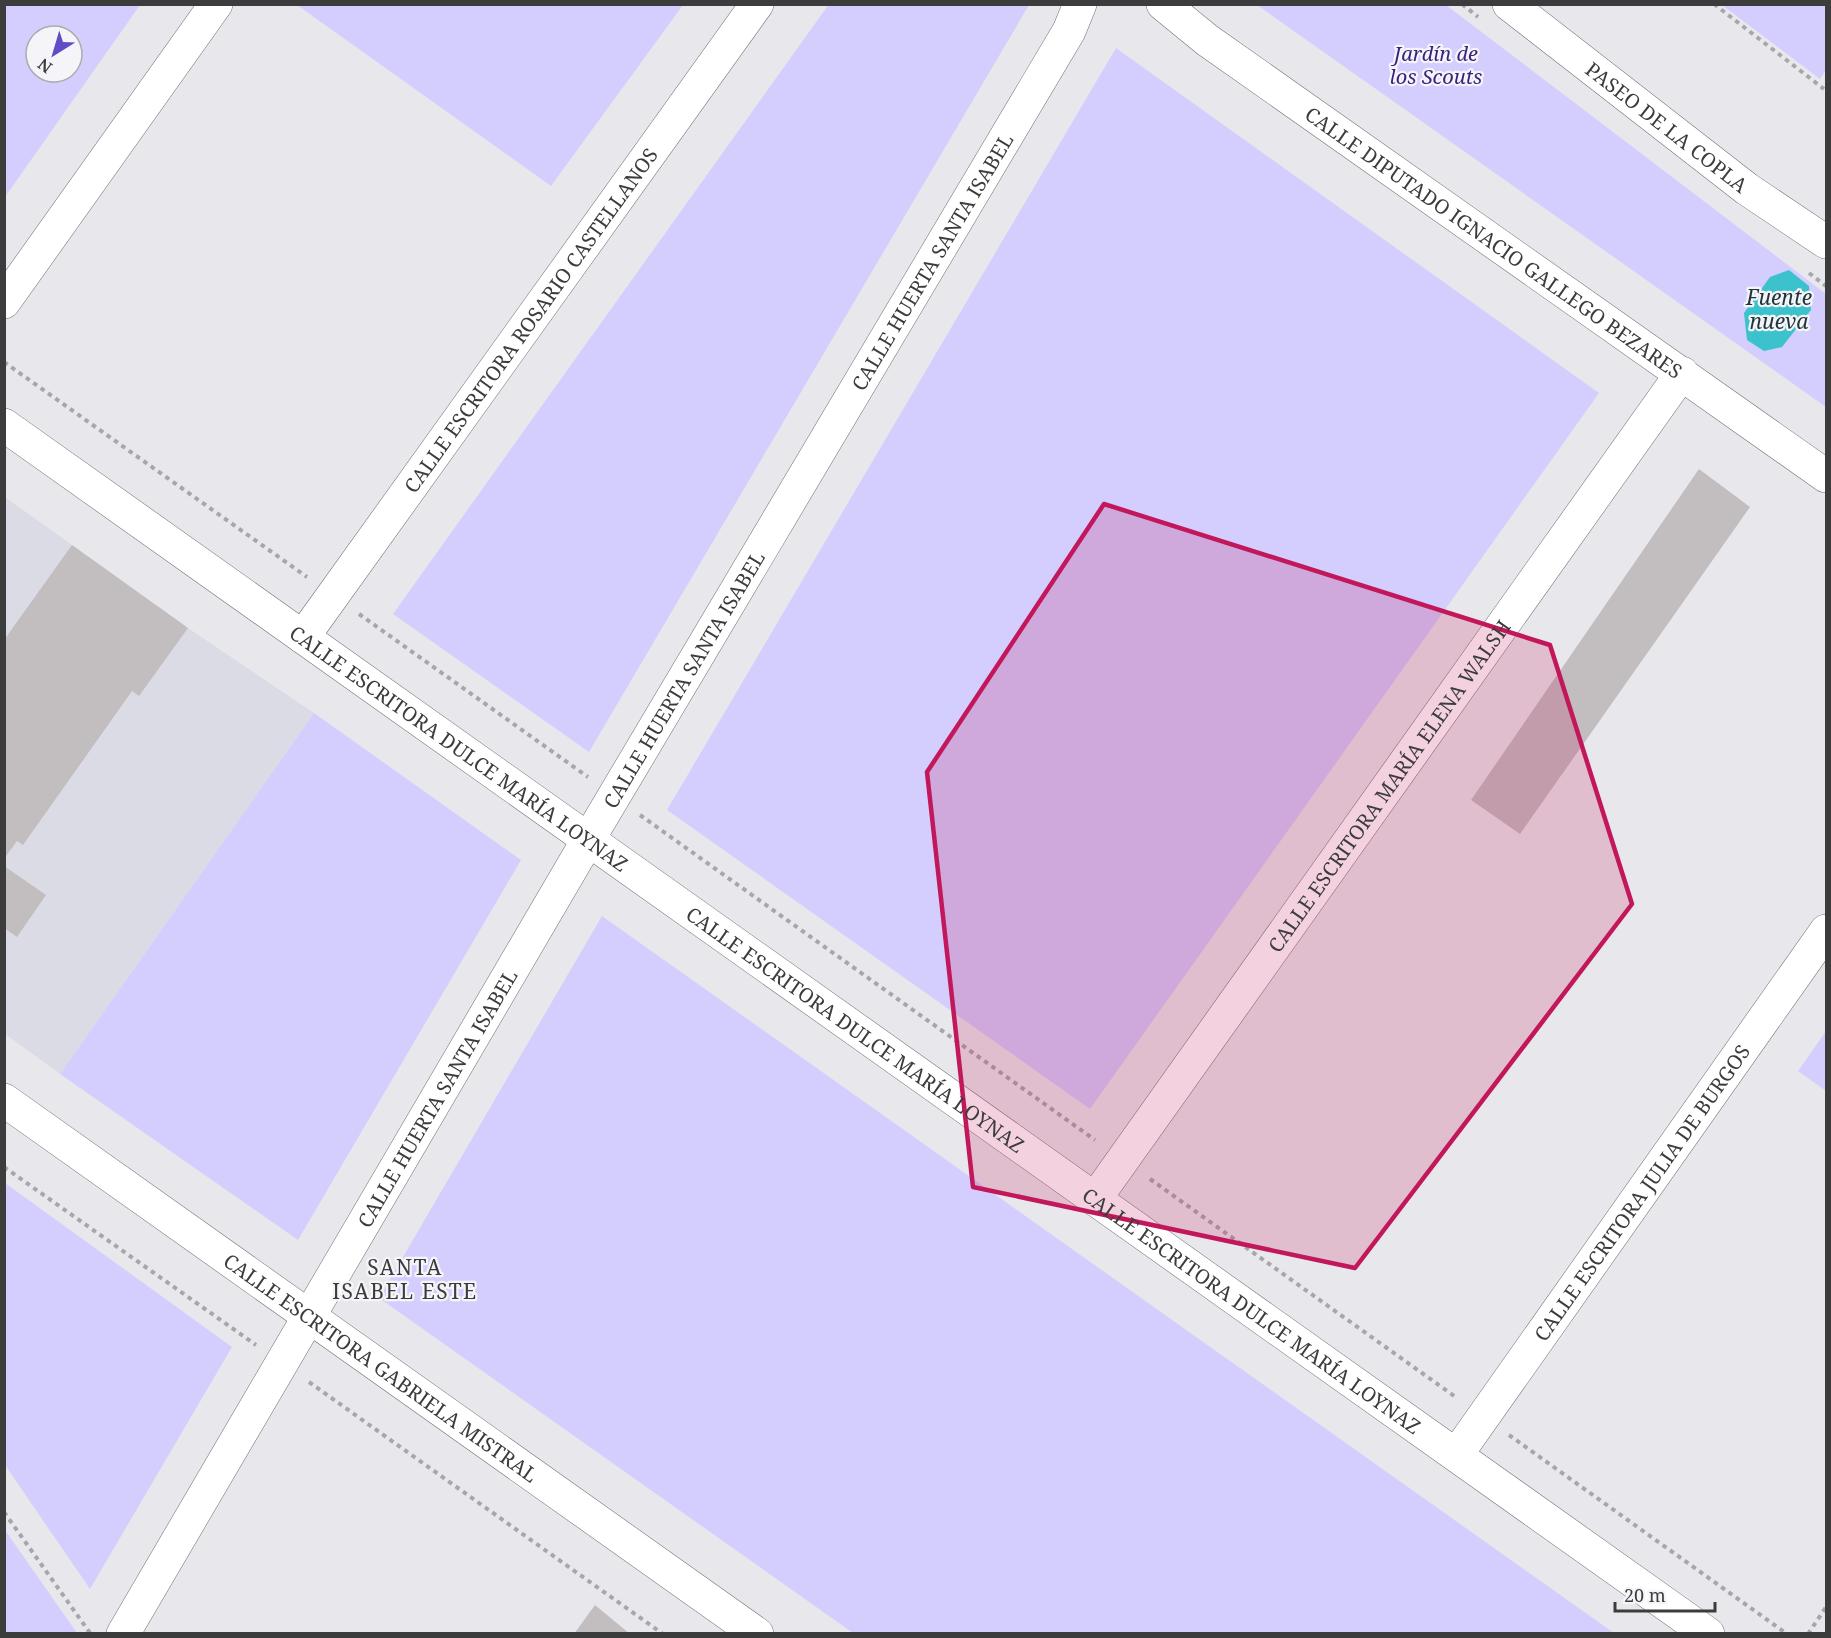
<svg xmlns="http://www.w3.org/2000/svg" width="1831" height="1638" font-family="'Noto Serif',serif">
<rect width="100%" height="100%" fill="#e8e8ec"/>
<path fill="#dbdbe6" d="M5 497 188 628 314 713 60 1074 5 1034Z"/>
<path fill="#d3cefd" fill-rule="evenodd" d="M5 4 140 5 5 197 4 5ZM36 36H72V72H36Z
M829 4 1029 5 589 752 393 614Z
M297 5H683L551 186Z
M1257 5H1446L1826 294V407Z
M1722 5H1825L1826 70 1820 79Z
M1116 48 1599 393 1090 1109 667 810Z
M314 713 521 860 298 1240 60 1074Z
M602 916 1614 1633H853L379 1298Z
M1826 1031V1091L1798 1071Z
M5 1183 232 1347 90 1589 5 1465Z
M5 1530 77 1633H5Z"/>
<path fill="#3bc2cd" d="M1789 270 1809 286 1811 310 1782 347 1764 351 1747 340 1744 313 1770 277Z"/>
<path fill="#c2bdbf" d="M1699 469 1750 507 1520 834 1471 800Z
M72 545 188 628 139 696 132 691 23 845 17 841 4 859V640Z
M4 866 46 895 17 937 4 928Z
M595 1605 630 1634H574Z"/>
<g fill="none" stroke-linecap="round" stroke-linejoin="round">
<g stroke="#717175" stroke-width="34">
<g id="minor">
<path id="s1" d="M1163 4 1207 40 1826 476"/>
<path id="s2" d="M1509 4 1747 189 1826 242"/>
<path d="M4 302 216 4"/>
<path id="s3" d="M4 425 1708 1634"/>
<path id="s4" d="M303 637 757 4"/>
<path id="s5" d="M4 1100 757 1634"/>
<path id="s6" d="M1095 1199 1682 373"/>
<path id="s7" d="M1457 1454 1826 931"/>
<path id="s8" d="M123 1634 588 840 1069 31 1080 4"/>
</g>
</g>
<path stroke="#a7a7aa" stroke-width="4" stroke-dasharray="4.5 4.5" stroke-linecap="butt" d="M1462 4 1478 17
M1714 4 1824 89
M1809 273 1826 286
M4 362 307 577
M359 614 588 777
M640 815 1095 1140
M4 1167 256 1345
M1150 1179 1457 1398
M309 1382 663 1634
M1509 1435 1787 1634
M4 1512 90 1633
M1808 1634 1826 1607"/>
<use href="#minor" stroke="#fff" stroke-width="33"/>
</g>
<path fill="#c2185b" fill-opacity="0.2" stroke="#c2185b" stroke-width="4.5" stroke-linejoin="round" d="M1104 504 1550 645 1632 904 1355 1268 973 1187 927 772Z"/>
<g text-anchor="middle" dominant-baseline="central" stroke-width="4.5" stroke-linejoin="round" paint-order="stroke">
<g font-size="20" font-style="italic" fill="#3b237d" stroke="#f5f5f9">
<text x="1436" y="53">Jardín de<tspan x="1436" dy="23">los Scouts</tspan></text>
</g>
<g font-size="20" fill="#3c3c3d" stroke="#f5f5f9">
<text stroke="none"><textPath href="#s2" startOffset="200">PASEO DE LA COPLA</textPath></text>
<text stroke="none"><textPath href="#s1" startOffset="408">CALLE DIPUTADO IGNACIO GALLEGO BEZARES</textPath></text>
<text stroke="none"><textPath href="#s8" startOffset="1593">CALLE HUERTA SANTA ISABEL</textPath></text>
<text stroke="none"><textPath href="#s4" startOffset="390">CALLE ESCRITORA ROSARIO CASTELLANOS</textPath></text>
<text stroke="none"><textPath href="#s8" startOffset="1107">CALLE HUERTA SANTA ISABEL</textPath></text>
<text stroke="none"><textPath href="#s3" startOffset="558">CALLE ESCRITORA DULCE MARÍA LOYNAZ</textPath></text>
<text stroke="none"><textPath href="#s6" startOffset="507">CALLE ESCRITORA MARÍA ELENA WALSH</textPath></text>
<text stroke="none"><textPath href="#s3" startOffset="1044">CALLE ESCRITORA DULCE MARÍA LOYNAZ</textPath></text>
<text stroke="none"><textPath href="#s8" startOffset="621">CALLE HUERTA SANTA ISABEL</textPath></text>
<text stroke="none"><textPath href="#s7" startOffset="320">CALLE ESCRITORA JULIA DE BURGOS</textPath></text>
<text stroke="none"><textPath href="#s3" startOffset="1530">CALLE ESCRITORA DULCE MARÍA LOYNAZ</textPath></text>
<text stroke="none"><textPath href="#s5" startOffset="462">CALLE ESCRITORA GABRIELA MISTRAL</textPath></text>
</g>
<g font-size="21" font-style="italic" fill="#203739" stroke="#f5f5f9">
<text x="1779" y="297">Fuente<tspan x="1779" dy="24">nueva</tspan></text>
</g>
<g font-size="21" letter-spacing="1.5" fill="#3c3c3d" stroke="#f5f5f9">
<text x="405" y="1267">SANTA<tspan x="405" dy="24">ISABEL ESTE</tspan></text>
</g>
</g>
<rect width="1831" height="1638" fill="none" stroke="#3c3c3d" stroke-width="12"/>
<g transform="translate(54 54) rotate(217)"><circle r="28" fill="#f5f5f9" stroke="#ababae" stroke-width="1.5"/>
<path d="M0-4.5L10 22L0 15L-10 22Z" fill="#604cc5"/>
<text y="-9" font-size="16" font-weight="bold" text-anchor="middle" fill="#3c3c3d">N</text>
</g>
<path d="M1615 1602v9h100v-9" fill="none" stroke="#3c3c3d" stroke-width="3"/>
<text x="1624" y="1602" font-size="18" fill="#3c3c3d" stroke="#f5f5f9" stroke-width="4.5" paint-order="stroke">20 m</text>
</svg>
